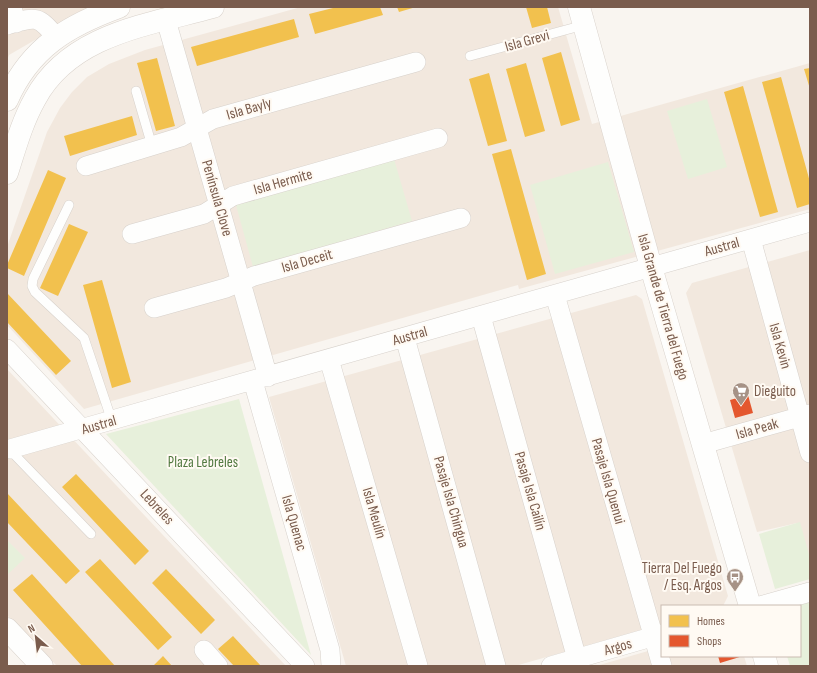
<svg xmlns="http://www.w3.org/2000/svg" width="817" height="673" font-family="'Sofia Sans Condensed',sans-serif">
<rect width="100%" height="100%" fill="#f9f5f0"/>
<path fill="#f2e8de" d="M7 7H92L9 55 7 60Z
M301 7H558L592 124 810 63V209L519 289 518 285 84 409 7 325V247L47 132 60 108 72 92 87 77 109 64 145 50Z
M810 250V567L797 523 757 532 686 293 692 283Z
M636 295 642 299 728 596 723 606H662V624L515 666H346L269 397Z
M7 369 286 666H57L7 615Z
M662 647V656H744L747 666H596Z"/>
<path fill="#e7f0db" d="M707 99 727 167 688 179 667 111Z
M394 159 412 221 253 267 236 205Z
M608 162 634 252 555 274 530 185Z
M239 399 311 655 106 434Z
M800 522 810 558V579L775 589 759 534Z
M7 540 25 558 7 575Z
M810 602V666H790L787 656H800V606H795Z"/>
<path fill="#f2c14e" d="M337 7H380L383 15 315 34 309 14Z
M397 7H416L399 12Z
M526 7H547L551 23 532 28Z
M294 19 299 37 197 66 191 47Z
M561 52 580 120 561 126 542 58Z
M157 58 175 126 156 131 137 63Z
M526 63 545 131 525 137 506 69Z
M810 68V89L804 69Z
M489 73 507 141 488 146 469 79Z
M781 77 810 182V204L797 208 762 82Z
M743 86 778 212 760 217 724 92Z
M132 116 137 135 70 156 64 136Z
M511 149 546 274 527 280 492 154Z
M48 170 66 178 24 276 7 268V265Z
M69 224 88 232 58 296 40 288Z
M102 280 131 382 112 388 83 285Z
M7 293 71 361 56 375 7 322Z
M76 474 149 551 135 565 62 487Z
M7 493 80 571 66 584 7 522Z
M100 559 172 637 158 650 85 572Z
M166 569 215 620 201 634 152 583Z
M32 574 115 666H82L13 590Z
M233 636 261 666H234L218 649Z
M163 656 172 666H153Z"/>
<path fill="#e4572e" d="M748 395 753 413 735 418 730 400Z
M718 656H743L720 663Z"/>
<g fill="none" stroke-linecap="round" stroke-linejoin="round">
<g stroke="#d7d1cb" stroke-width="10">
<path id="lane" d="M470 56 584 25
M136 91 152 146
M69 205 33 279 32 286 35 292 84 338 112 421
M9 449 91 534"/>
</g>
<g stroke="#d7d1cb" stroke-width="20">
<path id="street" d="M12 7 16 23
M166 20 268 377
M7 25C35 17 37 14 56 37
M86 166 181 137 213 119 416 62
M132 234 204 214 233 196 438 138
M751 239 810 453
M555 295 662 666
M154 308 226 288 254 276 461 218
M481 316 579 666
M405 338 496 666
M7 349 305 666
M329 359 418 666
M253 381 330 650 331 666
M703 444 810 414
M10 449 810 222
M760 606 810 592
M204 650 218 666
M551 666 662 634"/>
</g>
<g stroke="#d9d2cb" stroke-width="23">
<path id="secondary" d="M579 7 651 267 750 606
M7 100C30 48 67 26 119 7
M7 173C15 148 22 122 35 99 70 34 148 25 213 7
M7 629 42 666
M764 656 767 666"/>
</g>
<use href="#lane" stroke="#fefefd" stroke-width="9"/>
<use href="#street" stroke="#fefefd" stroke-width="19"/>
<use href="#secondary" stroke="#fefefd" stroke-width="22"/>
</g>
<defs>
<g id="supermarket-pin" transform="scale(0.9)"><path d="M0 17L-7.5 6A9.5 9.5 0 1 1 7.5 6Z" fill="#a69286" stroke="#fffaf3"/><path d="M-6-5.5h2.5l.6 2H6L4.5 2H-2.5L-4.4-4H-6ZM-1.5 3.2a1.3 1.3 0 1 0 .1 0ZM3 3.2a1.3 1.3 0 1 0 .1 0Z" fill="#fff"/></g>
<g id="bus-pin" transform="scale(0.9)"><path d="M0 17L-7.5 6A9.5 9.5 0 1 1 7.5 6Z" fill="#a69286" stroke="#fffaf3"/><path d="M-5-6H5V4H4V6H2V4H-2V6H-4V4H-5ZM-3.5-4V0h7V-4ZM-3.5 1.2v1.5H-2V1.2ZM2 1.2v1.5H3.5V1.2Z" fill="#fff"/></g>
</defs>
<g fill-rule="evenodd">
<use href="#supermarket-pin" x="741" y="391"/>
<use href="#bus-pin" x="735" y="577"/>
</g>
<g text-anchor="middle" dominant-baseline="central" stroke-width="4" stroke-linejoin="round" paint-order="stroke">
<g font-size="15" fill="#7a5c4d" stroke="#fffaf3">
<text transform="translate(527 41) rotate(-16)">Isla Grevi</text>
<text transform="translate(249 109) rotate(-16)">Isla Bayly</text>
<text transform="translate(283 182) rotate(-16)">Isla Hermite</text>
<text transform="translate(217 198) rotate(74)">Península Clove</text>
<text transform="translate(722 247) rotate(-16)">Austral</text>
<text transform="translate(307 261) rotate(-16)">Isla Deceit</text>
<text transform="translate(663 307) rotate(74)">Isla Grande de Tierra del Fuego</text>
<text transform="translate(410 336) rotate(-16)">Austral</text>
<text transform="translate(780 346) rotate(74)">Isla Kevin</text>
<text transform="translate(99 425) rotate(-16)">Austral</text>
<text transform="translate(757 429) rotate(-16)">Isla Peak</text>
<text transform="translate(608 481) rotate(74)">Pasaje Isla Quenui</text>
<text transform="translate(530 491) rotate(74)">Pasaje Isla Cailín</text>
<text transform="translate(451 502) rotate(74)">Pasaje Isla Chingua</text>
<text transform="translate(157 507) rotate(47)">Lebreles</text>
<text transform="translate(374 513) rotate(74)">Isla Meulín</text>
<text transform="translate(294 523) rotate(74)">Isla Quenac</text>
<text transform="translate(618 647) rotate(-16)">Argos</text>
</g>
<g font-size="15" fill="#7a5c4d" stroke="#fffaf3" text-anchor="start">
<text x="754" y="391">Dieguito</text>
<text x="722" y="568" text-anchor="end">Tierra Del Fuego<tspan x="722" dy="17">/ Esq. Argos</tspan></text>
</g>
<g font-size="15" fill="#537a41" stroke="#fffaf3">
<text x="203" y="462">Plaza Lebreles</text>
</g>
</g>
<rect width="817" height="673" fill="none" stroke="#7a5c4d" stroke-width="16"/>
<rect x="661" y="605" width="140" height="52" fill="#fffaf3" stroke="#cabbb1"/>
<rect x="669" y="615" width="20" height="12" fill="#f2c14e" stroke="#cabbb1"/>
<text x="697" y="625" font-size="12" fill="#7a5c4d">Homes</text>
<rect x="669" y="635" width="20" height="12" fill="#e4572e" stroke="#cabbb1"/>
<text x="697" y="645" font-size="12" fill="#7a5c4d">Shops</text>
<g transform="translate(36 637) rotate(332)" stroke="#fffaf3" stroke-width="3" paint-order="stroke">
<path d="M0-3L7 15L0 10L-7 15Z" fill="#7a5c4d"/>
<text y="-6" font-size="11" font-weight="bold" text-anchor="middle" fill="#7a5c4d">N</text>
</g>
</svg>
